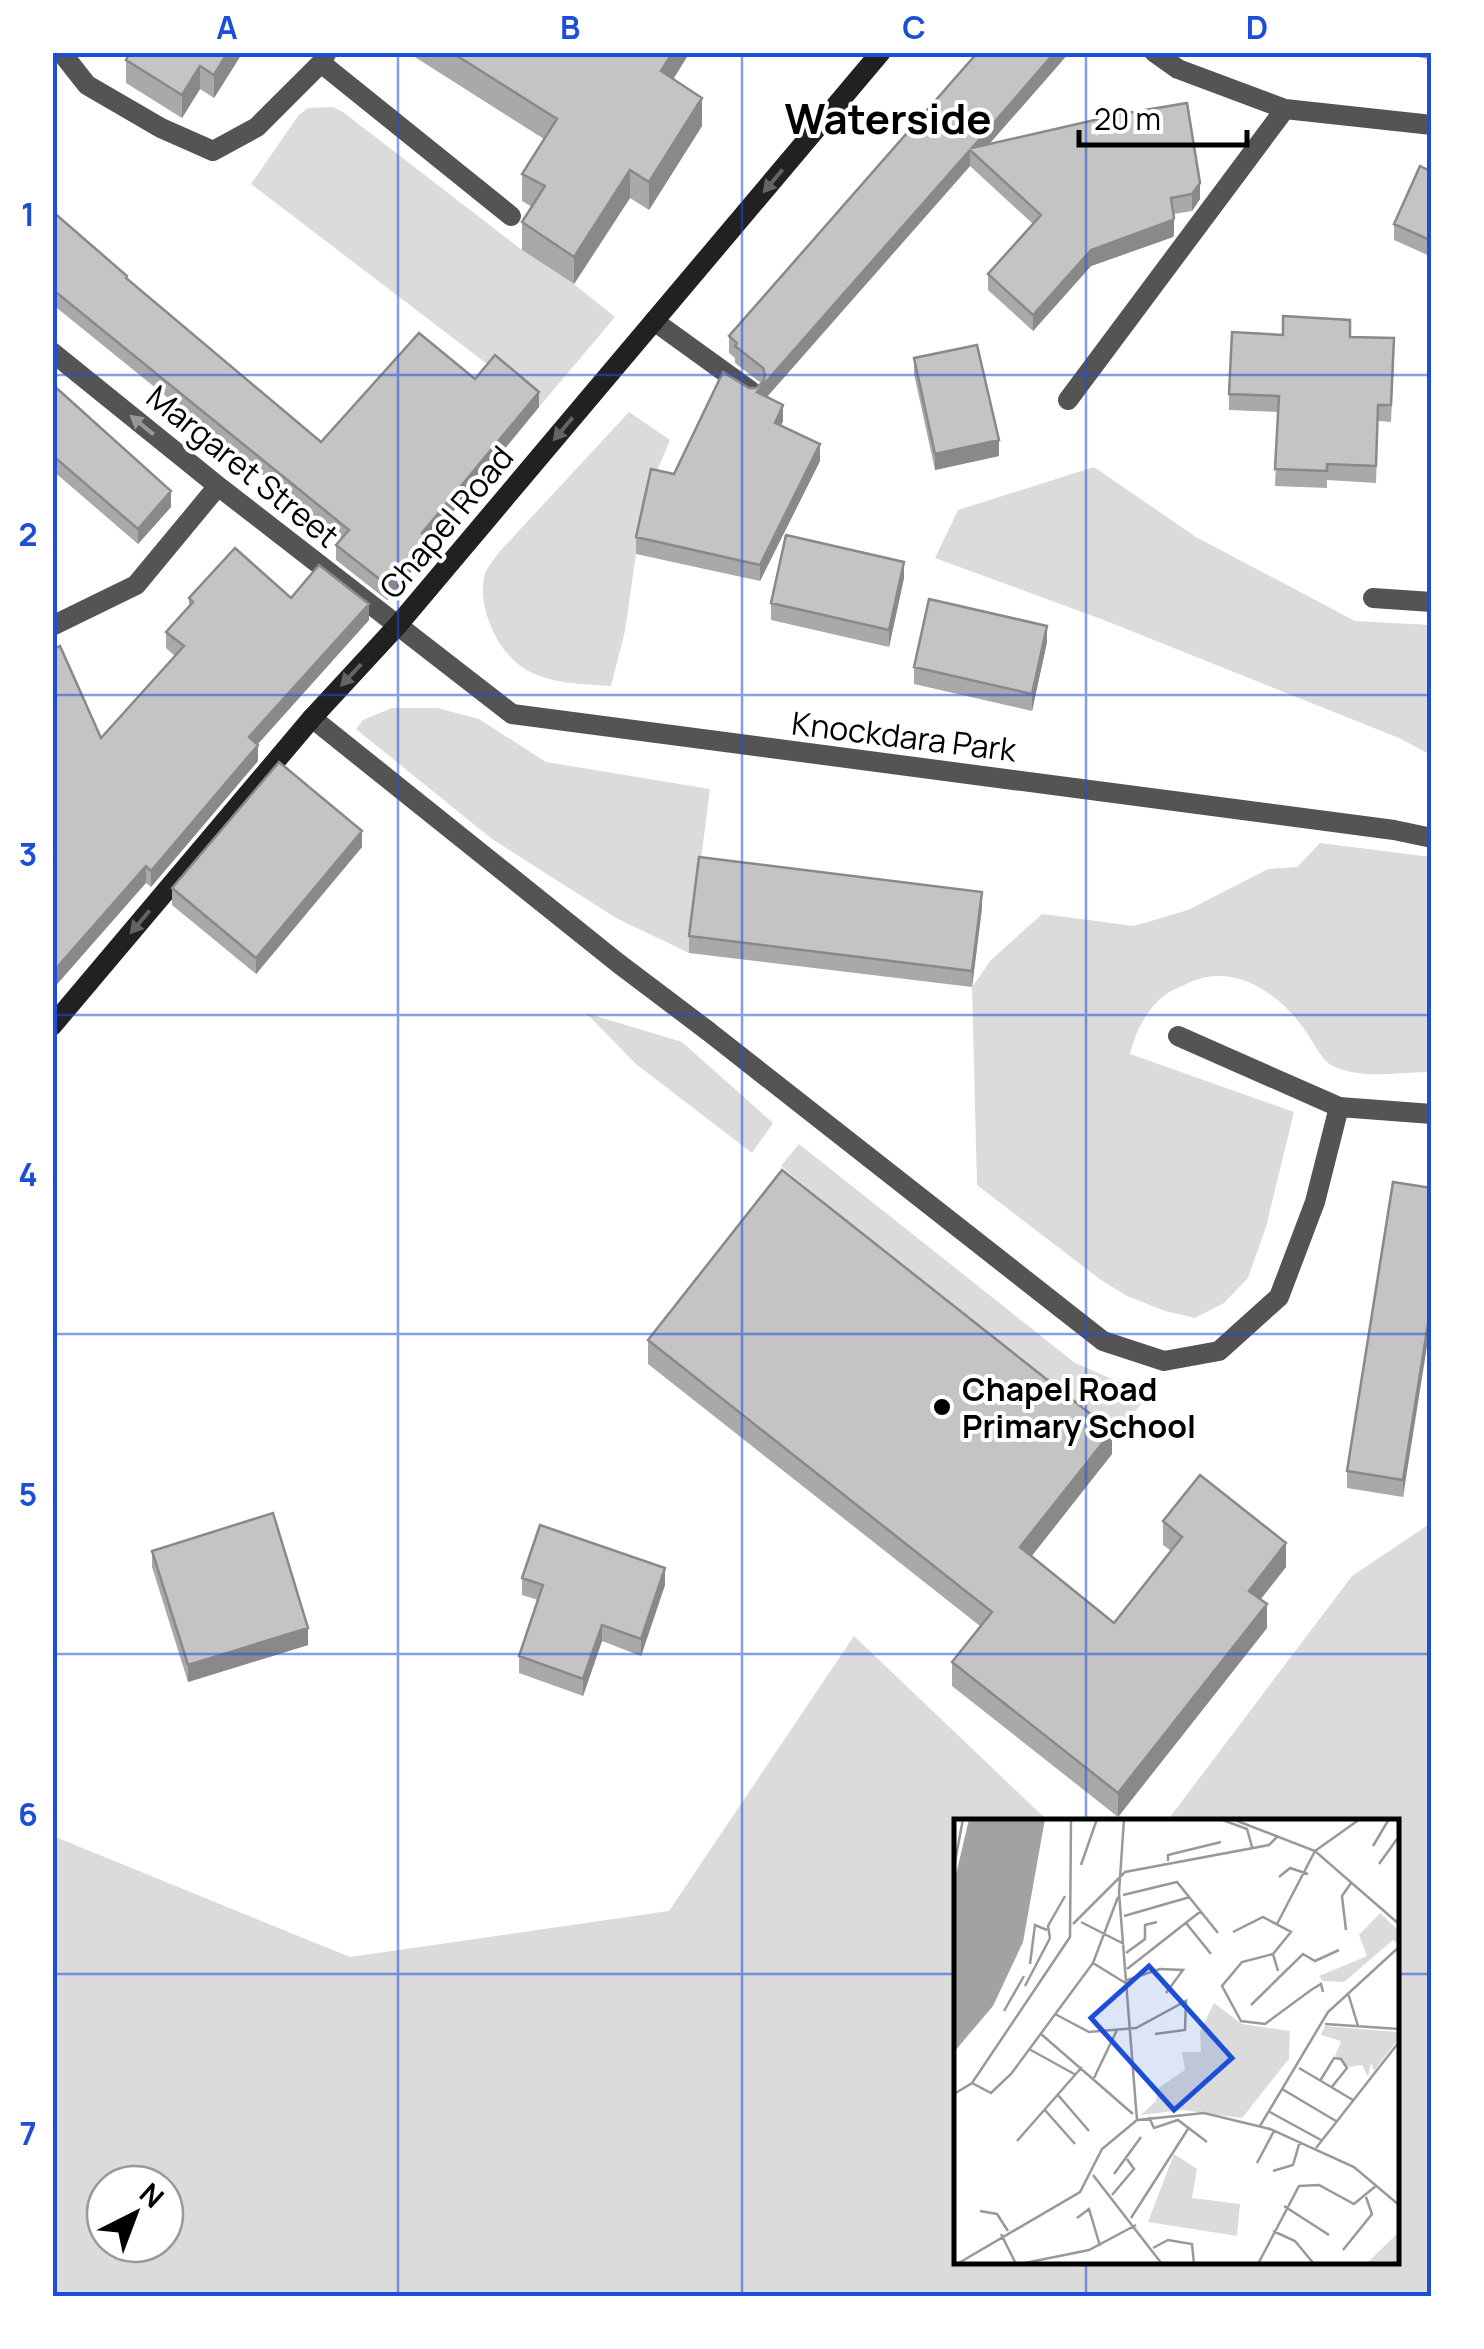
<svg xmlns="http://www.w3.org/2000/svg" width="1484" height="2349" font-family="Manrope,sans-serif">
<rect width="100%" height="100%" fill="#fff"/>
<path fill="#dbdbdb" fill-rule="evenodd" d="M333 107 343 112 522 250 574 284 615 317 539 407 495 370 251 184 298 116 308 108Z
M629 412 670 440 651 485 636 554 625 631 611 686C582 684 550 684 525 669 498 653 478 609 484 578 485 569 494 560 500 551Z
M1094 467 1196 537 1355 621 1431 625V755L1399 738 1101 619 935 558 958 510Z
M392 708H437L479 719 546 762 710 789 689 953 616 918 492 839 356 729 363 720Z
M1320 843 1431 857V1069L1425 1072C1396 1073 1359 1079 1333 1066 1321 1060 1313 1041 1305 1030 1278 992 1233 961 1186 984 1179 988 1171 990 1165 995 1147 1008 1135 1033 1130 1054L1294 1112 1266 1227 1248 1278 1224 1303 1195 1318 1165 1311 1127 1296 1101 1280 977 1185 972 987 991 960 1042 914 1134 926 1188 910 1268 869 1297 867Z
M586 1013 682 1042 773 1123 752 1153 636 1064Z
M799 1144 1075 1363 1149 1395 1110 1441 781 1166Z
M1431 1523V2296H53V1836L350 1957 669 1911 854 1636 1048 1821 956 1822V2262H1396V1822L1167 1821 1352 1576ZM165 2184V2244H105V2184Z"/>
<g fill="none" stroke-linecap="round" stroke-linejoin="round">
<path stroke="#545454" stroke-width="20" d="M61 52 87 85 161 128 213 151 257 127 321 63 327 52
M321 63 511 216
M654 321 751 391
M312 718 618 963 708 1031
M1178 1036 1339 1107"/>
<path stroke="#545454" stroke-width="20" d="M1154 52 1178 69 1285 109 1432 125
M52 352 218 486 512 714 1394 830 1432 838
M1068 400 1285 109
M1373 598 1432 602
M52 626 136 585 218 486
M708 1031 1103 1341 1164 1361 1219 1351 1279 1297 1315 1202 1339 1107 1432 1114"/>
<path stroke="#212121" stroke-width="20" d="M52 1026 312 718 397 626 881 52"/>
</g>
<path fill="#a9a9a9" d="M130 52H243L214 98 200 89 182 118 126 83V60Z
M407 52H690L673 79 702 126 649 210 630 198 574 284 522 250V222L532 207 522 201V174L544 139Z
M978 52 990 144 1121 114 1200 199 1192 211 1174 214V234L1173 237 1091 266 1033 331 988 290V274L1033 224 970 166 767 397 783 421 781 426 820 461 760 581 636 554V537L674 474 749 388H756L761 383 735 363V358L729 353V336Z
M1394 52H1432V60Z
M1432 172V257L1394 240V224Z
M52 211 127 279 321 442 475 379 539 407 428 542V552L387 600 336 560V545L342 539 52 304Z
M1350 337 1394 355 1391 422 1378 421 1376 483 1327 480V488L1275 486 1278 412 1229 410V394Z
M914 358 999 456 935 470 914 374Z
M52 384 171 507 138 544 52 470Z
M904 578 889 647 771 620V603Z
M189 598H291L369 620 257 744 258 761 151 887 146 883 101 738 175 656 166 648V632L189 606Z
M1047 642 1032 711 914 684V667Z
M362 847 256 974 172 905V888Z
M982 908 972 987 689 953V936Z
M1432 1188 1403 1497 1347 1488V1471Z
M648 1340 1112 1454 1031 1556 1114 1623 1171 1551 1163 1545V1521L1286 1567 1260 1600 1267 1628 1118 1817 952 1686V1662L980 1626 648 1364Z
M152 1551 308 1645 188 1682 152 1567Z
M522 1578 665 1585 641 1656 602 1641 583 1696 519 1673V1656L538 1600 522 1595Z"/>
<path fill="#898989" d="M228 52H243L214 98V75Z
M673 52H690L661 99V71Z
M1055 52H1070L978 157 972 148Z
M200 66V89L182 118V95Z
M702 98V126L649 210V182Z
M970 150V166L757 408V392Z
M630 170V198L574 284V257Z
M1200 183V199L1192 211V194Z
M1174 218V234L1173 237 1091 266 1033 331V315L1091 250Z
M539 392V407L428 542V552L387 600V585L422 533Z
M783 405V421L775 439V423Z
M999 440V456L935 470V454Z
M820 444V461L760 581V565Z
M171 491V507L138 544V529Z
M904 562V578L889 647V630Z
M369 604V620L249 754V737Z
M1047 626V642L1032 711V694Z
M258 745V761L151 887V871Z
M362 831V847L256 974V958Z
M146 866V883L52 990V973Z
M982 892V908L972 987V971Z
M1432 1299V1315L1403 1497V1480Z
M1112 1431V1454L1020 1571V1547Z
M1286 1543V1567L1249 1614V1591Z
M665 1568V1585L641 1656V1639Z
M1267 1604V1628L1118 1817V1793Z
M602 1625V1641L583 1696V1679Z
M308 1628V1645L188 1682V1665Z"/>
<path fill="#c4c4c4" stroke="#898989" stroke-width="2.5" d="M130 52H228L214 75 200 66 182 95 126 60Z
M451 52H673L661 71 702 98 649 182 630 170 574 257 522 222 545 186 522 174 557 119Z
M978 52H1055L972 148 1121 114 1187 103 1200 183 1192 194 1171 198 1174 218 1173 220 1091 250 1033 315 988 274 1041 215 970 150 757 392 783 405 775 423 820 444 760 565 636 537 651 469 674 474 723 372 749 388H756L763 382 765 375 763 368 735 346 737 343 729 336Z
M1420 166 1432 172V241L1394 224Z
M52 211 127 276 126 278 321 442 419 333 475 379 495 355 539 392 422 533 428 537 387 585 336 545 349 530 52 289Z
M1283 316 1350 320V337L1394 338 1391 405H1378L1376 466 1327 464V471L1275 469 1279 396 1229 394 1232 332 1283 335Z
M977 345 999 440 935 454 914 358Z
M52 384 171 491 138 529 52 455Z
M786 535 904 562 889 630 771 603Z
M235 548 291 598 319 565 369 604 249 737 258 745 151 871 146 866 52 973V650L60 646 101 738 184 646 166 632 193 602 189 598Z
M929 599 1047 626 1032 694 914 667Z
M279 762 362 831 256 958 172 888Z
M699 857 982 892 972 971 689 936Z
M782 1170 1112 1431 1020 1547 1114 1623 1182 1537 1163 1521 1200 1475 1286 1543 1249 1591 1267 1604 1118 1793 952 1662 992 1612 648 1340Z
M1393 1182 1432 1188V1299L1403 1480 1347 1471Z
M273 1513 308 1628 188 1665 152 1551Z
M540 1525 665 1568 641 1639 602 1625 583 1679 519 1656 543 1585 522 1578Z"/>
<defs><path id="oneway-solid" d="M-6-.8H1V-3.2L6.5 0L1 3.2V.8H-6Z" transform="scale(2.5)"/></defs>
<g fill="#646464">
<use href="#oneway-solid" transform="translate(773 181) rotate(130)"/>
<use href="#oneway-solid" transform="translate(563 429) rotate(130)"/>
<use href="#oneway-solid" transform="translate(351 675) rotate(133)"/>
<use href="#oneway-solid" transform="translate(140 922) rotate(130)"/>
</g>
<use fill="#989898" href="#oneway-solid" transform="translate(142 425) rotate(-141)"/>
<path fill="none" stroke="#1d4ed8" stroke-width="2.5" stroke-opacity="0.55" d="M398 52V2296M742 52V2296M1086 52V1822M52 375H1432M52 695H1432M52 1015H1432M52 1334H1432M52 1654H1432M52 1974H956M1396 1974H1432M1086 2262V2296"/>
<circle fill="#000" stroke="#fff" stroke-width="4" cx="942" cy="1407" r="10"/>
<g text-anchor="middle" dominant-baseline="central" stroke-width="8" stroke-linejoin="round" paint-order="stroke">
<g font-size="32" fill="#000" stroke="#fff">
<text transform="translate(243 466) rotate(39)">Margaret Street</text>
<text transform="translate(446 522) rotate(-50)">Chapel Road</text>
<text transform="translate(904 736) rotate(7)">Knockdara Park</text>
</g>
<g font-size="32" font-weight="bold" fill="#000" stroke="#fff" text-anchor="start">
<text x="962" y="1389">Chapel Road<tspan x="962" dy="37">Primary School</tspan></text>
</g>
<g font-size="42" font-weight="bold" fill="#000" stroke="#fff">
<text x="888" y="118">Waterside</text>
</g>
</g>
<g transform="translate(954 1819)">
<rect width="445" height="445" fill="#fff"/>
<path d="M426 94 445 112V126L439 121 390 163 369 162 365 157 413 137 405 116ZM260 184 288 205 336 212 335 240 288 299 228 291 187 296 202 282 203 270 231 251 228 233H247L246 213ZM371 207 443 213 445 219 420 252 417 244 414 258 408 246 395 248 381 237 387 222 367 216ZM220 335 243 350 238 379 286 385 283 417 194 403ZM445 413V445H412Z" fill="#dbdbdb"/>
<path d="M15 0H91L69 123 39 187 0 233V64Z" fill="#a2a2a2"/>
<path fill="none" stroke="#999" stroke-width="2.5" d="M170 0 165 74 183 301 250 294 316 310 400 348 445 386M266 0 293 10 298 28M278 0 361 32 445 105M419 27 435 0M361 32 406 0M214 42V36L267 23M425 45 443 20M127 46 143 0M0 48 9 0M325 58 336 49 354 55M169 76 223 63 264 114M170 97 236 78M127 103 170 125M232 104 257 135M119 105 171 53 315 26 324 17M323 105 361 32M392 111 388 77 397 64M279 113 309 98 337 113 319 135 324 152M96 119 94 107 111 77M172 134 191 120V106L203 103M319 135 288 143 268 167 287 202 311 205 357 171 367 165 369 173M139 144 173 165M76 145 81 106 93 111M173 150 247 92M173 161 206 150 229 151 212 174M71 167 96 119M394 174 404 207M297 186 349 135 361 142 385 131M50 192 70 157M101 195 135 213 182 209 232 182 231 211 201 215M371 205 445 210M87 215 179 295M75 230 122 256M345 249 399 281M140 259 163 211M366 262 380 239 387 240 393 249 377 269M18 264 37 274 57 255 139 144 164 78M328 270 382 302M0 275 18 264 116 118 117 0M104 276 135 312M90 290 121 325M314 292 367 321M195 298 200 309 224 301 253 323M306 307 374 193 445 128M63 322 128 248M362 329 445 223M303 344 320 312M319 352 339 346 346 322M160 355 187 318M139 356 208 445M158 376 180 350 173 340M330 387 375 416M26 392 43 395 54 412M123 399 135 390 146 427M177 399 234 310M319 412 341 422 360 445M47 415 62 445M199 429 214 421 238 425 240 445M389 431 418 395 412 378M3 445 126 373 148 330 183 301M66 445 135 431 182 406M304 445 345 367 365 366 400 385 423 366"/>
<path fill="#1d4ed8" fill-opacity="0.15" stroke="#1d4ed8" stroke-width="5" d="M195 147 278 239 220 291 137 199Z"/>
<rect width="445" height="445" fill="none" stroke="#000" stroke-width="5"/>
</g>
<rect width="1484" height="2349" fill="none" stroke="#ffffff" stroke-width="110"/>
<g transform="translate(135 2214) rotate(42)"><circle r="48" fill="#ffffff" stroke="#999999" stroke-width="2.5"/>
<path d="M0-8L18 38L0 25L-18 38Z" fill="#000000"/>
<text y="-15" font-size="28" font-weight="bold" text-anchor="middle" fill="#000000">N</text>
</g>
<path d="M1079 130v15h168v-15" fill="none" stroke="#000000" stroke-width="5"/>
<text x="1094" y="130" font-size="30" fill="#000000" stroke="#ffffff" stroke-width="8" paint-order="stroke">20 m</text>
<rect x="55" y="55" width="1374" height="2239" fill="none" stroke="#1d4ed8" stroke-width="4"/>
<g font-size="32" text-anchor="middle" font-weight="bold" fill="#1d4ed8">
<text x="227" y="39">A</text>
<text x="570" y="39">B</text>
<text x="914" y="39">C</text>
<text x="1257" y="39">D</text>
<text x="28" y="226">1</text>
<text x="28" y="546">2</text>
<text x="28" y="866">3</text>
<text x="28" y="1186">4</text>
<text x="28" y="1506">5</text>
<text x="28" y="1826">6</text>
<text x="28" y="2145">7</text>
</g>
</svg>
